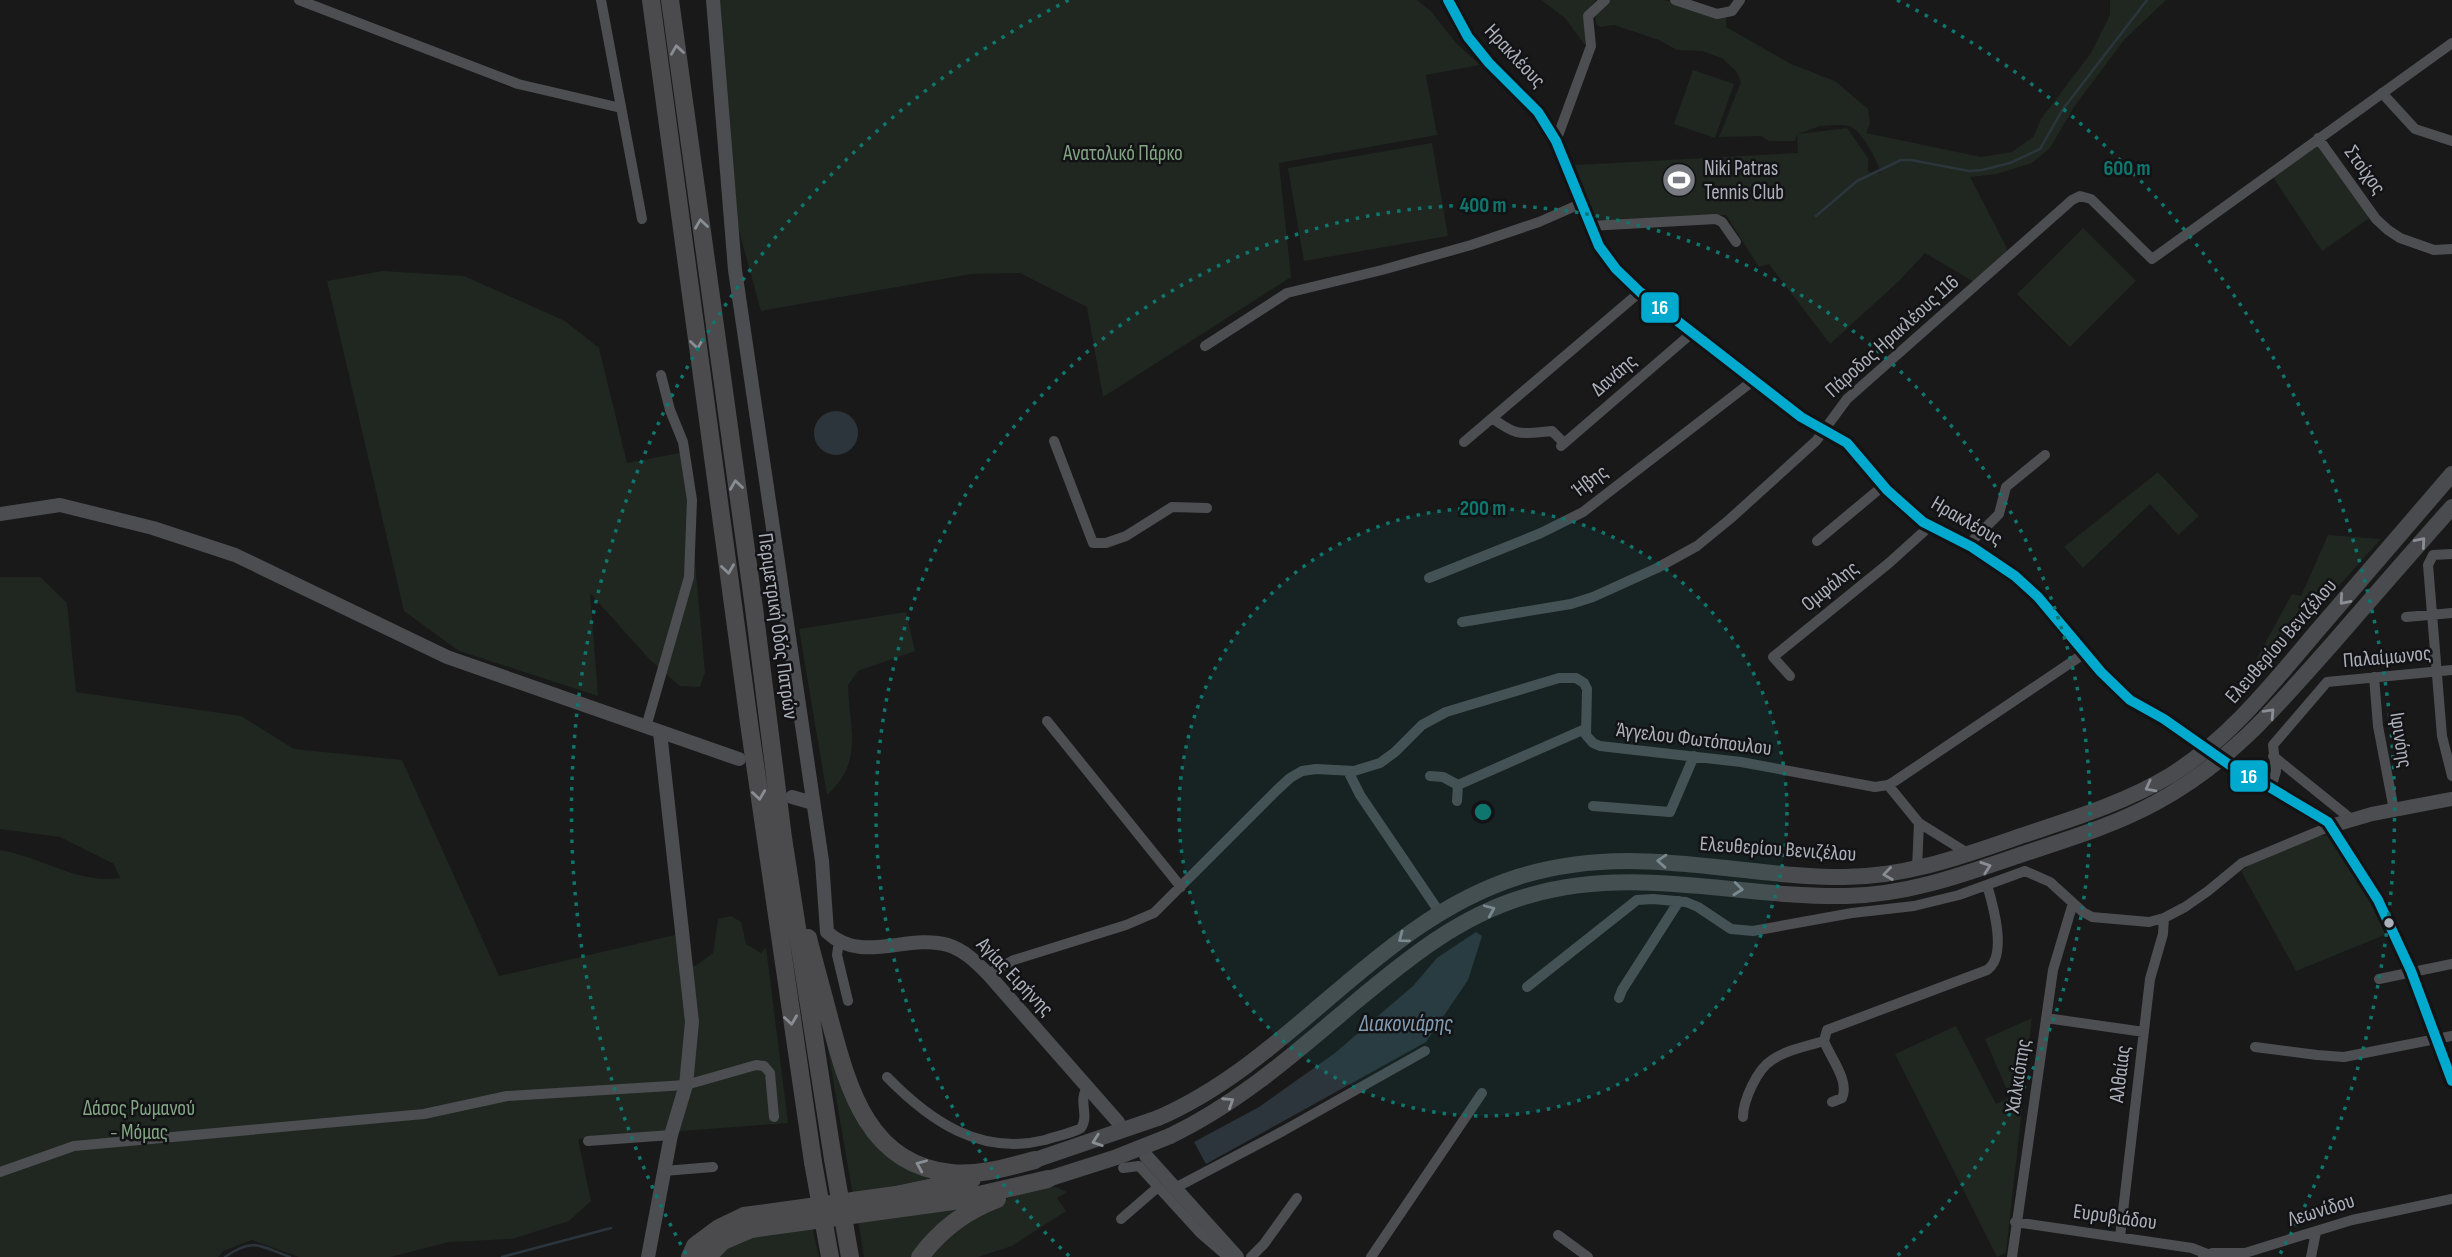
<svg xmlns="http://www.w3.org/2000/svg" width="2452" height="1257" font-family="'Sofia Sans Condensed',sans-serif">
<rect width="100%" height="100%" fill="#191919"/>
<path fill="#1f2720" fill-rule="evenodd" d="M719 0H1417L1431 11 1455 42 1480 65 1426 75 1437 135 1279 163 1291 277 1103 397 1087 307 1020 273 971 274 761 311 736 220Z
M1541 0H1596L1587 11 1585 45 1564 17Z
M1609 0H1664L1723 16 1726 18V27L1791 64 1835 81 1868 109 1870 123 1866 133 1981 157 2012 152 2034 136 2041 119 2091 53 2110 15V0H2166L2124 40 2074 107 2050 148 2032 163 1997 174 1970 177 2006 246 2007 253 1974 282 1925 253 1900 280 1830 344 1769 264 1759 267 1726 215 1594 220 1575 165 1798 153 1797 134 1795 141H1769L1761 136 1719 137 1741 82 1736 71 1722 58 1702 51 1677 50 1659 40 1614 25 1600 27 1596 24 1595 13ZM1820 126C1829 126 1840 124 1849 126 1862 130 1877 160 1881 173L1868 172V158L1847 128 1798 134Z
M1693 70 1734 84 1715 138 1674 124Z
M2318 142 2371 217 2322 251 2271 174Z
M1432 143 1448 236 1304 261 1288 168Z
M2083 228 2136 281 2070 347 2017 294Z
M382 271 464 276 565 321 599 348 627 463 685 452 705 672 700 687 680 686 651 661 590 593 598 696 459 651 404 611 327 281Z
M2158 472 2199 516 2178 535 2150 504 2083 568 2064 547Z
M2328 535 2381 539 2232 704 2292 594 2301 596Z
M0 577H40L67 603 76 692 241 716 294 749 402 760 499 976 679 934 682 969 697 965 713 953 718 919 731 916 741 922 746 944 761 953 766 947 788 1123 578 1139 591 1201 569 1221 512 1239 449 1242 390 1257H299L252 1240 223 1251 218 1257H0V850C39 856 80 885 120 878L114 864 60 837 0 829Z
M906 612 915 651 858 671 848 685C849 729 865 760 827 795L799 629Z
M2327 835C2352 866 2371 899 2387 934L2296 971 2241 871 2253 862 2319 836Z
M822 1015C833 1055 839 1101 866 1134L941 1178 853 1196Z
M2032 1018 2006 1253 1997 1257 1895 1054 1956 1026 1996 1104 2010 1097 1985 1039Z
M1055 1187 1067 1192 1057 1198 1066 1211 1012 1246 978 1257H930C940 1247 949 1235 960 1225 982 1206 1026 1189 1055 1187Z
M960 1208 932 1229 910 1257H864L858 1220Z
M812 1225 819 1257H714L737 1239Z"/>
<path fill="#2c353c" d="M814 433a22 22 0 1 1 44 0a22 22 0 1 1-44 0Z
M1476 932 1482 936 1468 980 1426 1042 1206 1164 1194 1142 1259 1107 1335 1053 1413 986 1437 958Z"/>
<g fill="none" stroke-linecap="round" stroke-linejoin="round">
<path stroke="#2c353c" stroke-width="2.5" d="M1816 216 1857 181 1901 160H1911L1969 171 1982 170 2010 163 2040 149 2063 109 2147 0
M225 1257C253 1237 260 1246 290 1257
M502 1257 611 1228"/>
<path stroke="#4d4e52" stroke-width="10" d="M299 0 518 84 621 108
M601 0 642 219
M1675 0 1717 14 1732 11 1740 0
M2382 93 2415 129 2452 141
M2318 138 2376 219 2388 230 2400 238 2434 250 2452 249
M1556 141 1591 46 1588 16 1605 0
M1589 226 1716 219 1722 222 1736 242
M1205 346 1287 293 1382 270 1471 245 1539 222 1580 204
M1492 418C1518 437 1520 434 1552 431L1564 443
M1054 441 1093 543H1106L1126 536 1172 507 1207 508
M1464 442 1640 292
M1561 446 1692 333
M1817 541 1883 486
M1968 545 1999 514 2006 487 2045 455
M2452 554 2433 555 2428 565 2442 736 2452 776
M1429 578 1541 533 1583 512 1754 380
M2406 617 2452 613
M1462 622 1571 604 1593 597 1657 568 1697 546 1730 519 1816 441 1847 399 2072 200 2080 196 2091 199 2152 259 2452 43
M1790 676 1773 657 1889 563 1930 526
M2374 677 2378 726 2394 810
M1047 721 1181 887
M646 727 689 577 692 500 683 442 670 410 661 375
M2273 756 2351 819
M1348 771 1360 795 1440 913
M1430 776 1443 777 1458 785
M1458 785 1585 729
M1888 785 1919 823 1969 854
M2271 788 2276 771 2273 745 2327 682 2452 670
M1457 801 1458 785
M1593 806 1670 812 1694 756
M1917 868 1919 823
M2025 871 2050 882 2083 912 2092 917 2149 922 2164 918 2185 907 2208 891 2242 863 2331 826
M839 941 837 955 848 1001
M988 974 1014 960 1126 925 1154 913 1277 790 1290 778 1302 771 1316 769 1354 771 1380 763 1395 752 1422 725 1446 712 1559 678H1576L1584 683 1587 689 1586 735 1593 743 1600 746 1741 762 1875 787 1888 785 1895 781 2085 653
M2379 979 2452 964
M1527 987 1637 900 1653 899 1686 902 1698 907 1731 929 1753 931 1852 913 1914 906 1959 895 2025 871
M1619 998 1622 990 1679 901
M2046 1018 2144 1032
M2255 1047 2317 1055 2344 1057 2452 1036
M887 1077C930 1121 980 1156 1045 1140 1057 1136 1070 1134 1081 1128 1090 1115 1077 1100 1088 1087
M1832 1102 1842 1098C1850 1081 1830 1057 1824 1041L1827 1030 1987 970C2008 956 1993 905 1987 885
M1743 1117C1743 1101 1757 1069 1772 1060 1786 1050 1807 1046 1824 1041
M588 1141 671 1135
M1123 1168 1139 1166 1200 1233 1228 1257
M664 1171 713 1167
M0 1172 74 1146 424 1114 507 1096 686 1085 756 1065 764 1066 770 1073 774 1117
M1175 1188 1283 1131 1425 1051
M1121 1219 1158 1187
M2015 1222 2192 1248 2207 1254
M1558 1235 1588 1257
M2120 1237 2150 979 2163 934 2164 918
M1251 1257 1264 1244 1297 1198
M1371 1257 1482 1093
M2012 1257 2053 970 2073 903
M2203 1257 2212 1253H2245L2352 1220 2452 1199
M2311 1257 2316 1232"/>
<path stroke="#4c4d50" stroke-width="14" d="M713 0 735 270 822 861 827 932C862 965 907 933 948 945 964 950 976 962 988 974L1118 1122
M1448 0 1468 37 1489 63 1538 112 1556 141 1599 246 1616 269 1640 292 1801 417 1847 443 1887 490 1923 522 1972 547 2015 576 2038 597 2101 672 2130 700 2164 719 2234 768 2271 788 2328 822 2378 900 2411 971 2452 1081
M0 514 60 505 153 528 235 555 447 657 739 759
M792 797 813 803
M2331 826 2372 814 2452 799
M1146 1156 1237 1257
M648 1257 671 1135 686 1085 692 1022 660 732"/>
<path stroke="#4a4b4e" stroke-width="16" d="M1158 1118C1294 1059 1376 922 1518 877 1633 841 1730 877 1844 877 1904 877 1960 857 2015 838 2068 820 2123 804 2171 775 2230 738 2272 684 2317 631 2362 578 2407 526 2452 474
M1170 1136C1239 1103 1295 1053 1353 1004 1407 959 1461 914 1531 895 1637 865 1739 898 1846 896 1905 895 1959 876 2014 857 2061 841 2111 827 2155 803 2230 763 2277 706 2333 643 2372 598 2412 552 2452 507"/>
<path stroke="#4b4b4e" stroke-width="18" d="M651 0 750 730 813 1162
M670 0 754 608 783 838 833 1159
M808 938C815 966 823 993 830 1021 848 1088 868 1165 951 1173 979 1176 1008 1167 1035 1160
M690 1257 695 1246 719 1228 744 1216 896 1195 972 1179
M707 1257 723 1241 751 1229 953 1201 1048 1179
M920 1257C940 1230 965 1211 997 1199"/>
<path stroke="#4a4b4e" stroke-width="16" d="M1035 1160 1158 1118
M1048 1179 1117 1157 1170 1136"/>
<path stroke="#4b4b4e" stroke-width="18" d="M833 1159 850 1257
M813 1162 830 1257"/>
<g stroke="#131316" stroke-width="16">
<path id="bus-1" d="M1448 0 1468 37 1489 63 1538 112 1556 141 1599 246 1616 269 1640 292 1801 417 1847 443 1887 490 1923 522 1972 547 2015 576 2038 597 2101 672 2130 700 2164 719 2234 768 2271 788 2328 822 2378 900 2411 971 2452 1081"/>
</g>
<use href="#bus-1" stroke="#00a9ce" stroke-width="10"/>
</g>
<defs><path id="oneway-chevron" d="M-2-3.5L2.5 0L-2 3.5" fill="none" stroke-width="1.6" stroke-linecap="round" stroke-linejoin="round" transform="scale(1.75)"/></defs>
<g stroke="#898d94">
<use href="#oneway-chevron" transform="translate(677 50) rotate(-98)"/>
<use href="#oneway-chevron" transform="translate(701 224) rotate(-98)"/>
<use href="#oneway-chevron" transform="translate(697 344) rotate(82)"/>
<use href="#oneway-chevron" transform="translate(736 485) rotate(-98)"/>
<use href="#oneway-chevron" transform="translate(2421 542) rotate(-49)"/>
<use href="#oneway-chevron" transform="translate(728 569) rotate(82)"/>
<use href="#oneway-chevron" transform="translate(2344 600) rotate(131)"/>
<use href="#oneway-chevron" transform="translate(2270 713) rotate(-47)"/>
<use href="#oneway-chevron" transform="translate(2150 787) rotate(152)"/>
<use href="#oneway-chevron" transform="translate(759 795) rotate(82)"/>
<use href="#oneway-chevron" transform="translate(1662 861) rotate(-176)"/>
<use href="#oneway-chevron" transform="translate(1986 867) rotate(-19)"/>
<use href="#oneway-chevron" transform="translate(1888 874) rotate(172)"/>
<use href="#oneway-chevron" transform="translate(1738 889) rotate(6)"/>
<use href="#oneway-chevron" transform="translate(1490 910) rotate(-23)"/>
<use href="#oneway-chevron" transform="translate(1403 938) rotate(143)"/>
<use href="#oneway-chevron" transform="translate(791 1020) rotate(82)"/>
<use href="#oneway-chevron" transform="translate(1229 1102) rotate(-33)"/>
<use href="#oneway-chevron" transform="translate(1097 1141) rotate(161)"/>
<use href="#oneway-chevron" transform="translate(921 1165) rotate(-157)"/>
</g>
<circle cx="1483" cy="812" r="304" fill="#0f766e" fill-opacity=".12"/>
<g fill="none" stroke="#0f766e" stroke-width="3.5" stroke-dasharray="3.5 7">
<circle cx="1483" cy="812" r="304"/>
<path d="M1069 1256A607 607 0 1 1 1897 1256"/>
<path d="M686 1254A911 911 0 0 1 1069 0M1897 0A911 911 0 0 1 2280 1254"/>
</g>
<defs>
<g id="stadium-disc" transform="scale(1.75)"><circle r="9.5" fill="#787b82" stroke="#131316"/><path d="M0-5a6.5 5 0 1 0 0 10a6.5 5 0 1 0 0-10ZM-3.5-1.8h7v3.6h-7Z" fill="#fff"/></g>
</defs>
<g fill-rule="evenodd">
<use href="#stadium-disc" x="1679" y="180"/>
</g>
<circle fill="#abb0ba" stroke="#131316" stroke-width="2.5" cx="2389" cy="923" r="6"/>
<g text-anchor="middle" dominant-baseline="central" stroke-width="5" stroke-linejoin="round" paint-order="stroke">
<g font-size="21" fill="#abb0ba" stroke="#131316">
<text transform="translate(1515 56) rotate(47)">Ηρακλέους</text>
<text transform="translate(2365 170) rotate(54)">Στοίχος</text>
<text transform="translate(1892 336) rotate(-42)">Πάροδος Ηρακλέους 116</text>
<text transform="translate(1614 375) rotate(-41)">Δανάης</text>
<text transform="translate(1590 481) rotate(-37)">Ήβης</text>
<text transform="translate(1967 521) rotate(30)">Ηρακλέους</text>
<text transform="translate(1830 586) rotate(-39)">Ομφάλης</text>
<text transform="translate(778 626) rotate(82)">Περιμετρική Οδός Πατρών</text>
<text transform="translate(2281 641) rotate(-49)">Ελευθερίου Βενιζέλου</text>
<text transform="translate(2387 657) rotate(-5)">Παλαίμωνος</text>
<text transform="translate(1694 739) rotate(7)">Άγγελου Φωτόπουλου</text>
<text transform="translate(2401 740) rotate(81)">Ιφινόης</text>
<text transform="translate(1778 849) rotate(4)">Ελευθερίου Βενιζέλου</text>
<text transform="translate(1015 977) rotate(46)">Αγίας Ειρήνης</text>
<text transform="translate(2120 1074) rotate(-83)">Αλθαίας</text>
<text transform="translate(2018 1076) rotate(-81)">Χαλκιόπης</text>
<text transform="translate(2321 1210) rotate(-17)">Λεωνίδου</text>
<text transform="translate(2115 1217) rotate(8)">Ευρυβιάδου</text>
</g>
<g font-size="21" fill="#82a583" stroke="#131316">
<text x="1123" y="153">Ανατολικό Πάρκο</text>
<text x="139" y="1108">Δάσος Ρωμανού<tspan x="139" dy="24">- Μόμας</tspan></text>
</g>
<g font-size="21" fill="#abb0ba" stroke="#131316" text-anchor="start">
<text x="1704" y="168">Niki Patras<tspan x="1704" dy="24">Tennis Club</tspan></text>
</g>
<g font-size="23" font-style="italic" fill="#839eb4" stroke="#131316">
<text x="1406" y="1024">Διακονιάρης</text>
</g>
</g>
<circle cx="1483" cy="812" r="10" fill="#0f766e" stroke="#131316" stroke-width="3.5"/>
<g font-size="21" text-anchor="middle" font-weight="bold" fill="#0f766e" stroke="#131316" stroke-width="5" stroke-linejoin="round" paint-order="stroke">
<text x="2127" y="175">600 m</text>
<text x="1483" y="212">400 m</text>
<text x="1483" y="515">200 m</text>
</g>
<g stroke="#131316" stroke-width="2.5">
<rect x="1640" y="291" width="40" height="33" rx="7" fill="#00a9ce"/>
<rect x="2229" y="759" width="40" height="34" rx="7" fill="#00a9ce"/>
</g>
<g font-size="19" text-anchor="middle" font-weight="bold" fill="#fff">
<text x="1660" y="314">16</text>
<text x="2249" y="783">16</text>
</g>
</svg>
